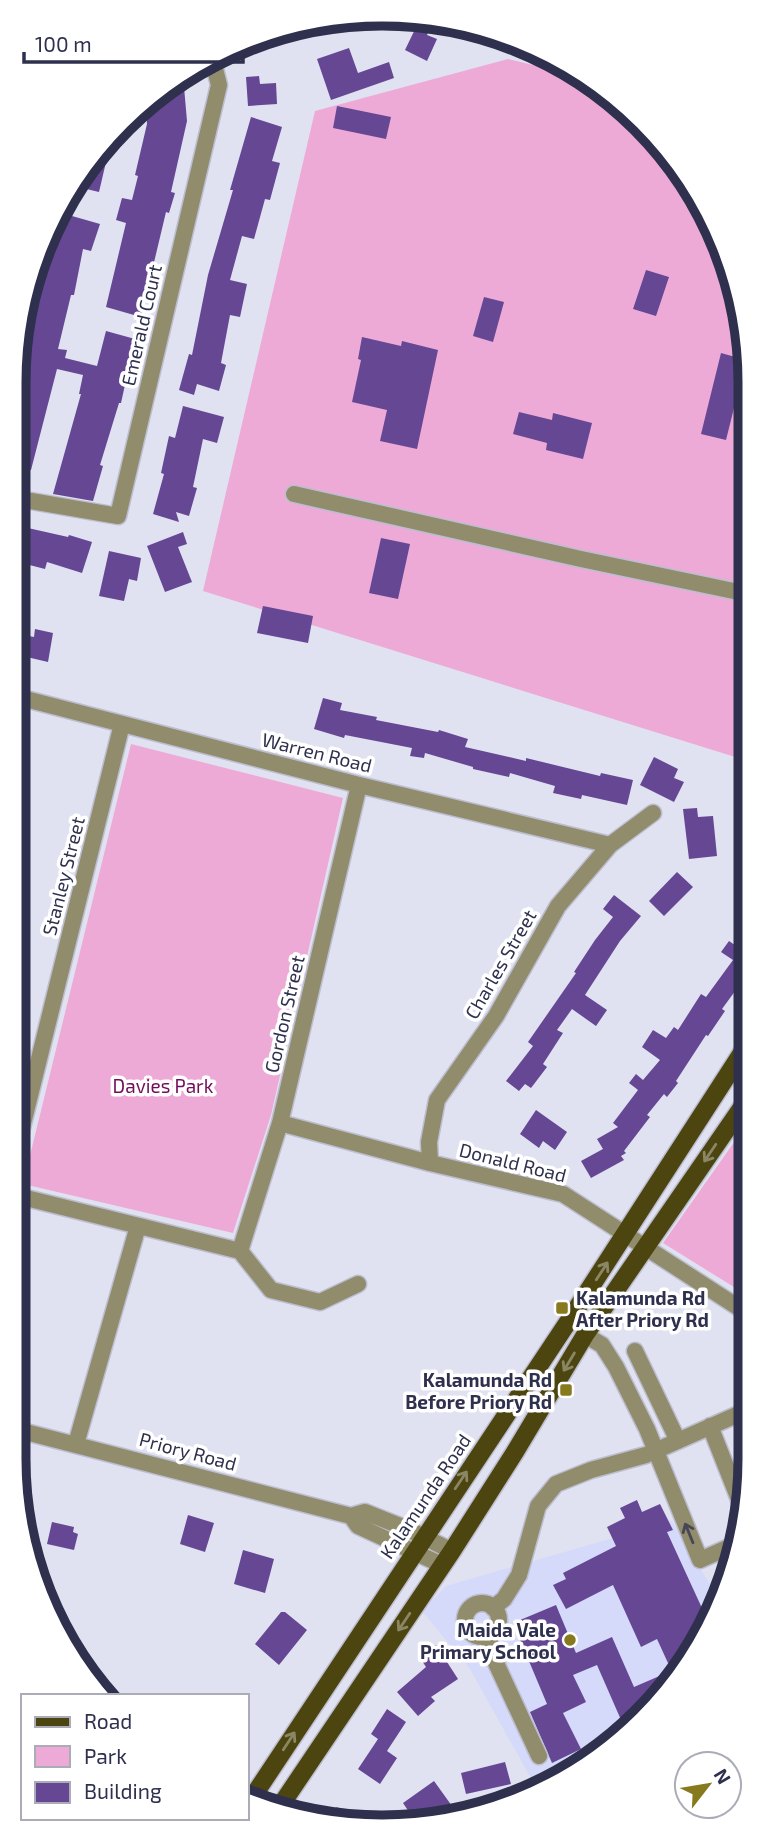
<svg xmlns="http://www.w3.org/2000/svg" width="764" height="1841" font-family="'Exo 2',sans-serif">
<rect width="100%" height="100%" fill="#e0e2f1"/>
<path fill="#d5d9fa" d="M672 1521 709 1583 729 1579 659 1701 566 1778 537 1789 470 1669 422 1611 446 1586Z"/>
<path fill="#eeaad7" d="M508 59 588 78 674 158 722 241 747 334 748 761 203 591 315 111Z
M131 744 343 798 271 1115 233 1233 23 1184Z
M749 1121 750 1297 663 1243Z"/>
<path fill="#654794" d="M418 23 430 28 427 35 437 39 427 61 405 50Z
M349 48 358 73 389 62 394 78 331 100 317 59Z
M259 76 260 84 276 83 277 104 248 106 246 77Z
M184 87 187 121 171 192 175 193 169 213 166 212 141 317 106 307 126 223 116 220 122 198 132 200 138 176 135 175 147 124 146 108 172 88Z
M337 106 391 117 386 139 333 128Z
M251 117 282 127 272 161 280 163 270 200 265 199 254 239 242 236 230 280 247 284 240 317 230 315 221 363 226 365 219 391 197 384 194 395 179 390 189 354 192 355 208 275 233 190H230Z
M94 159 106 162 99 192 78 187Z
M74 193 79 195 72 216 100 224 91 251 83 249 74 295H71L58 349 67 350 65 358 97 366 106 331 135 339 121 403H119L100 465 103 466 93 501 53 494 81 394H79L83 375 57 369 31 470 14 467V386L23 341 46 242Z
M646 270 669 277 656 316 633 309Z
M484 297 504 302 493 342 473 336Z
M362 337 401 346 402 341 438 350 417 449 380 441 387 410 352 402 361 360 358 359Z
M721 353 746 360 726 440 701 434Z
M183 406 224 417 217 443 203 439 193 487 197 488 189 516 176 512 179 522 153 514 164 474 161 473 169 436 175 438Z
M519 412 552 420 553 413 592 423 583 459 546 450 547 443 513 434Z
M19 526 68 537 69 535 92 542 82 573 47 562 45 569 14 561V549Z
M183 532 187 544 178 547 192 582 165 592 147 546Z
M381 538 410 544 398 599 369 593Z
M109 551 141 558 137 581 129 579 124 601 99 596Z
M263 606 313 616 308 643 257 633Z
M35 629 53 633 48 662 14 654V633L34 637Z
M323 698 342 703 340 710 377 717 376 720 438 732 439 730 468 739 465 747 526 761V758L600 776 601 773 633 780 627 805 582 795 581 799 553 793 555 786 510 773 509 777 473 769V767L425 753 424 758 410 756 412 748 345 735 344 738 314 729Z
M654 757 678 769 674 778 684 782 674 802 640 785Z
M697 808 698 817 713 816 717 856 689 859 683 809Z
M677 872 693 887 664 916 649 901Z
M614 895 641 916 620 941 585 995 607 1010 596 1026 572 1009 557 1030 563 1033 543 1064 547 1067 531 1088 525 1084 519 1091 506 1081 533 1046 528 1042 576 973 574 972 595 940 613 917 603 909Z
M749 940V972L722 1009 725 1011 708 1036 706 1035 676 1081 678 1083 667 1097 664 1094 647 1115 650 1117 624 1151 626 1153 621 1156 624 1160 591 1178 581 1161 603 1149 597 1139 618 1127 613 1123 638 1090 629 1083 636 1074 643 1080 660 1060 642 1047 653 1030 666 1038 674 1027 678 1030 701 994 706 997 733 960 721 952 729 941 742 950Z
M536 1110 567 1132 555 1150 543 1141 539 1148 520 1134Z
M637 1500 642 1512 660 1504 673 1530 667 1532 707 1619 699 1632 690 1636 693 1643 686 1655 668 1663 657 1639 641 1647 613 1585 566 1609 553 1585 566 1579 563 1573 616 1546 607 1527 625 1518 620 1508Z
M188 1515 214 1523 205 1552 180 1544Z
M52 1522 74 1527 73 1532 78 1534 74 1550 47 1544Z
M243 1550 274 1559 265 1593 234 1584Z
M556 1605 576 1653 612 1637 634 1687 678 1668 659 1701 625 1729 597 1665 573 1675 586 1702 563 1713 581 1749 552 1763 530 1712 547 1704 513 1623Z
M281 1612H285L307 1630 279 1665 255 1644Z
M436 1645 458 1679 431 1697 435 1701 418 1716 397 1692 426 1667 419 1656Z
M387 1709 406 1722 387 1751 397 1758 380 1784 358 1769 378 1739 371 1734Z
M505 1762 511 1784 466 1794 461 1773Z
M434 1781 452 1806 432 1820H421L416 1812 411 1815 403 1803Z
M337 1807 355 1820H327Z"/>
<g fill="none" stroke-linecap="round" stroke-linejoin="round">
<g stroke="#bcbed0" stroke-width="19">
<path id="minor" d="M294 494 581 559 748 594
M31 501 118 516 219 85 212 57
M14 696 359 785 610 845
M280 1123 430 1163 563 1194 750 1315
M14 1160 122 724
M430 1163 429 1142 437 1100 496 1016 558 906 610 845 653 813
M14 1195 240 1251 271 1290 320 1302 358 1284
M240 1251 280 1123 359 785
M585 1335 602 1345 616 1367 647 1429 700 1560 736 1544
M635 1351 678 1441
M710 1426 742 1507
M14 1429 351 1516 365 1512 410 1530 452 1551
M76 1444 138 1226
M351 1516 358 1526 442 1565
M465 1620a17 17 0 1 1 34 0a17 17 0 1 1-34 0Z
M493 1608 504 1599 519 1575 538 1506 556 1484 591 1470 646 1455 750 1409
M491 1634 489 1648 539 1756"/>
</g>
<g stroke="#bcbed0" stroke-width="21">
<path id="major" d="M252 1798 568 1322 749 1042
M279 1808 452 1551 515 1452 585 1335 749 1097"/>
</g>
<use href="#minor" stroke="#918c6b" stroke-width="16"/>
<use href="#major" stroke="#4d4510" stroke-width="18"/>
</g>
<defs><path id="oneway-shaft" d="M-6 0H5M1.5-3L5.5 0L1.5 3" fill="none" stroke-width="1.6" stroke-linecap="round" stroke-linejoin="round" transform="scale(1.75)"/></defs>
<g stroke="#8b8664">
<use href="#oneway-shaft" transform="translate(710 1153) rotate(124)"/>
<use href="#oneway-shaft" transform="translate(602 1271) rotate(-57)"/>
<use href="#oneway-shaft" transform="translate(569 1362) rotate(121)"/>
<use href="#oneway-shaft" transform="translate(461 1480) rotate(-56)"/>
<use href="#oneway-shaft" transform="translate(404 1622) rotate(124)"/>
<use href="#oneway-shaft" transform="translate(289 1741) rotate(-57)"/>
</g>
<use stroke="#474755" href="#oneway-shaft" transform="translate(689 1533) rotate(-112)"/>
<g fill="#87791d" stroke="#fff" stroke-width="2.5">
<rect x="555" y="1301" width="14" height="14" rx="3.5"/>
<rect x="559" y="1383" width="14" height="14" rx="3.5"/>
<circle cx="570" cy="1640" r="7"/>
</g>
<g text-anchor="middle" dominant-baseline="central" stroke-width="7" stroke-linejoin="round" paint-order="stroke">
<g font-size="19" fill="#2e304e" stroke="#fff">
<text transform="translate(141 325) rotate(-77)">Emerald Court</text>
<text transform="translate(317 752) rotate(14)">Warren Road</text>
<text transform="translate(63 876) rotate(-76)">Stanley Street</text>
<text transform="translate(500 964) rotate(-60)">Charles Street</text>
<text transform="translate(284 1014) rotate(-77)">Gordon Street</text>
<text transform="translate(513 1162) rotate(14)">Donald Road</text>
<text transform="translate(188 1451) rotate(15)">Priory Road</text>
<text transform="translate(425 1496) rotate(-56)">Kalamunda Road</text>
</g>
<g font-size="19" fill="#710d5a" stroke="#fff">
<text x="163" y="1085">Davies Park</text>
</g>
<g font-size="19" font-weight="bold" fill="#2e304e" stroke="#fff" text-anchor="end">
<text x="576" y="1297" text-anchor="start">Kalamunda Rd<tspan x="576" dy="22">After Priory Rd</tspan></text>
<text x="552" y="1379">Kalamunda Rd<tspan x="552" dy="22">Before Priory Rd</tspan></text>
<text x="556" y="1629">Maida Vale<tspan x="556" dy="22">Primary School</tspan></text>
</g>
</g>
<path d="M0 0H764V1841H0ZM382 26H382A356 356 0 0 1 738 382V1459A356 356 0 0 1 382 1815H382A356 356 0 0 1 26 1459V382A356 356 0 0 1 382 26Z" fill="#fff" fill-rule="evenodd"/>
<path fill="none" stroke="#2e304e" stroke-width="9" d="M382 26H382A356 356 0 0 1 738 382V1459A356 356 0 0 1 382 1815H382A356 356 0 0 1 26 1459V382A356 356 0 0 1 382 26Z"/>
<rect x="21" y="1694" width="228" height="126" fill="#ffffff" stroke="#abacb8" stroke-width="2"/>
<rect x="35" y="1717" width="35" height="10" fill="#4d4510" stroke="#abacb8" stroke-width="2"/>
<text x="84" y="1729" font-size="21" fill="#2e304e">Road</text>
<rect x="35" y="1746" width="35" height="21" fill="#eeaad7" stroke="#abacb8" stroke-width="2"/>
<text x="84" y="1764" font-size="21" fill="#2e304e">Park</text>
<rect x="35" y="1782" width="35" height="21" fill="#654794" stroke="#abacb8" stroke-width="2"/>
<text x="84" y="1799" font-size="21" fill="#2e304e">Building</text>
<g transform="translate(708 1785) rotate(59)"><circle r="33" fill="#ffffff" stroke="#abacb8" stroke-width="2"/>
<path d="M0-5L12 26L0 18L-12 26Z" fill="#87791d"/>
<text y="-10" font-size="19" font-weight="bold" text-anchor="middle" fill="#2e304e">N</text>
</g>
<path d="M24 52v10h219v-10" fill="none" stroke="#2e304e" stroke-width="3.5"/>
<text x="35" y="52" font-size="21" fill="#2e304e" stroke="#ffffff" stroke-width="5" paint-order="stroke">100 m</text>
</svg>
